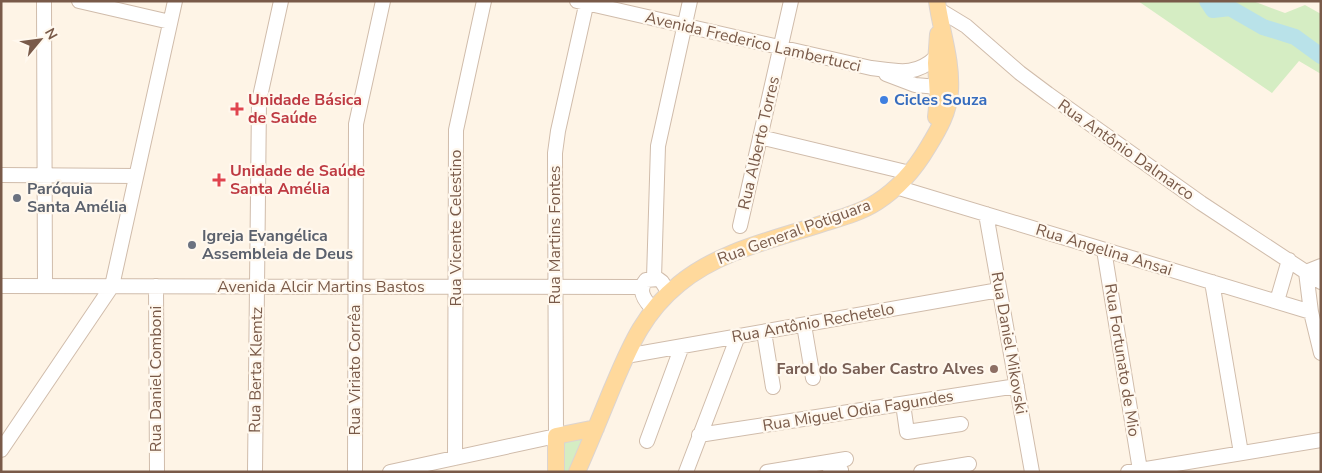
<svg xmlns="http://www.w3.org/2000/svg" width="1322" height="473" font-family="'Nunito Sans',sans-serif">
<rect width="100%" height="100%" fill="#fef4e6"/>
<path fill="#d5edc3" d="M1138 1H1253L1285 13 1305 5 1321 14V74L1299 61 1272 93Z
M586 437 570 472H563V441Z"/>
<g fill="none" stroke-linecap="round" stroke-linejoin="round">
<path stroke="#b9e2e9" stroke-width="16" d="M1207 1 1213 10 1230 8 1263 27 1295 37 1321 56"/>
<g stroke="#d0bcab" stroke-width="16">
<path id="minor" d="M44 1 45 286
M79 1 170 22
M577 1 871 68C897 71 915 77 936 57
M938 9 966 26 1020 73 1048 94 1201 203 1321 282
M886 74 915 85 938 87
M760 137 910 173
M1 175 136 176
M896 187 1311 312
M986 214 1032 472
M740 226 791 1
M1104 250 1140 470
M1306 272 1311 312 1321 353
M1306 272 1321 266
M654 278 658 146 690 1
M1212 282 1241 453
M1 286 642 287
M156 286 157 472
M1277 301 1289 260
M653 309C645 301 637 291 646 280L658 279 662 282 669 293
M804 325 813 378
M764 332 773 387
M626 356 999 290
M903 404 907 432 961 424
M699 435 1017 386
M647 441 682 346
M1 450 112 286 175 1
M455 458 456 130 484 1
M255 472 259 101 281 1
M355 472 356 124 383 1
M390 472 556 436 555 153 558 131 587 1
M686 472 738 336
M767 472 846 459
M830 472 841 470
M921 472 969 464
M1128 472 1321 440"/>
</g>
<g stroke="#dcd4d0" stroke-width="18">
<path id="major" d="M936 117 938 98 936 63 938 34
M556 472V436L596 428
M577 472C589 445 600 418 611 391 629 349 642 314 679 284 719 251 772 240 821 224 840 218 860 213 877 202 899 188 915 169 928 147 939 129 949 112 950 91 952 60 941 31 937 1"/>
</g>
<use href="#minor" stroke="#fff" stroke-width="14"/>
<use href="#major" stroke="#ffd99c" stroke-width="16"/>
</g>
<circle fill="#3f7fe0" stroke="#fff8ee" stroke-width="2" cx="884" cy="100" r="5"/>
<g fill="#e0444e" stroke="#fff8ee" stroke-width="2">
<path d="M234.5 101.5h5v5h5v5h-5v5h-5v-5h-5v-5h5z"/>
<path d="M216.5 172.5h5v5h5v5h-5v5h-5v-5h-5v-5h5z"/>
</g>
<g fill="#6b7280" stroke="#fff8ee" stroke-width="2">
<circle cx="17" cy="198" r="5"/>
<circle cx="192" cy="245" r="5"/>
</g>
<circle fill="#8d6e63" stroke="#fff8ee" stroke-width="2" cx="994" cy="369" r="5"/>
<g text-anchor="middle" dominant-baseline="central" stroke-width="4.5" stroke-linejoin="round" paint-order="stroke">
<g font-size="16" fill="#795a49" stroke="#fff8ee">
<text transform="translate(753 42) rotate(13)">Avenida Frederico Lambertucci</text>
<text transform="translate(759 143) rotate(-77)">Rua Alberto Torres</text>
<text transform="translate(1126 150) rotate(35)">Rua Antônio Dalmarco</text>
<text transform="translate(456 228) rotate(-90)">Rua Vicente Celestino</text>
<text transform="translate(794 232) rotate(-20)">Rua General Potiguara</text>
<text transform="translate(555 235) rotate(-90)">Rua Martins Fontes</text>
<text transform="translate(1104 250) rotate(17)">Rua Angelina Ansai</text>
<text x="321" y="287">Avenida Alcir Martins Bastos</text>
<text transform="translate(813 323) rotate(-10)">Rua Antônio Rechetelo</text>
<text transform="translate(1009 343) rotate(80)">Rua Daniel Mikovski</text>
<text transform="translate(1122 360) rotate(81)">Rua Fortunato de Mio</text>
<text transform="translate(256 370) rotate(-89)">Rua Berta Klemtz</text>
<text transform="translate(355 370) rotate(-90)">Rua Viriato Corrêa</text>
<text transform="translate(156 379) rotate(-90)">Rua Daniel Comboni</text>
<text transform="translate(858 411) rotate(-9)">Rua Miguel Odia Fagundes</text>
</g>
<g font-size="16" font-weight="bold" fill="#be3a42" stroke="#fff8ee" text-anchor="start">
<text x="248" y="100">Unidade Básica<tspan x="248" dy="18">de Saúde</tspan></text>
<text x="230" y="171">Unidade de Saúde<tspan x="230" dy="18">Santa Amélia</tspan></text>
</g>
<g font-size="16" font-weight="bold" fill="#366cbe" stroke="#fff8ee" text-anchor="start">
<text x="894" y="100">Cicles Souza</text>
</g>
<g font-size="16" font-weight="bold" fill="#5b616d" stroke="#fff8ee" text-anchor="start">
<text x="27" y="189">Paróquia<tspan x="27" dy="18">Santa Amélia</tspan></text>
<text x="202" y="236">Igreja Evangélica<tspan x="202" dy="18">Assembleia de Deus</tspan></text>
</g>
<g font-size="16" font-weight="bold" fill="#785e54" stroke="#fff8ee" text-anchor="end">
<text x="984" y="369">Farol do Saber Castro Alves</text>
</g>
</g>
<rect width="1322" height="473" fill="none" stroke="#795a49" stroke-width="5"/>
<g transform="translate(40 40) rotate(61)" stroke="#fff8ee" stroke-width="4" paint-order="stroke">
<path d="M0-4L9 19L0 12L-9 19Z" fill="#795a49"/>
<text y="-8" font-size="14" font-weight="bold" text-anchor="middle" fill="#795a49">N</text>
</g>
</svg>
